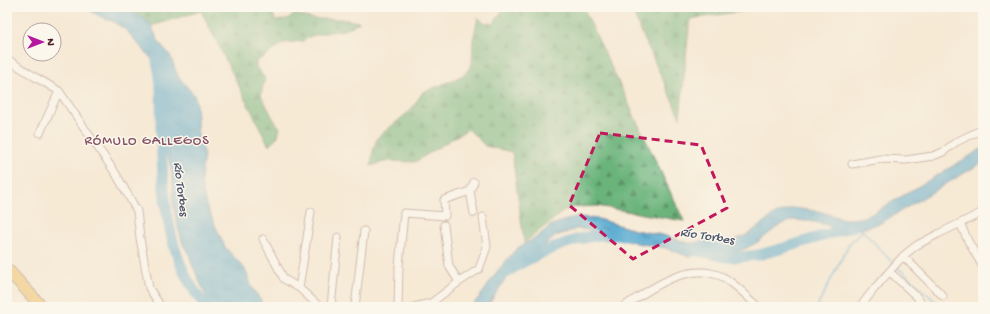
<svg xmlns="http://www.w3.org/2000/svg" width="990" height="314" font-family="'Gochi Hand',sans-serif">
<defs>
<pattern id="forest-firs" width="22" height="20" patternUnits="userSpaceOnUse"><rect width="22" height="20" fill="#6bb47c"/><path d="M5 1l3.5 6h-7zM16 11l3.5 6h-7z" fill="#5a9266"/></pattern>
<pattern id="water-ripples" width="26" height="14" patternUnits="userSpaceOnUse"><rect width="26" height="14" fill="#54a9d0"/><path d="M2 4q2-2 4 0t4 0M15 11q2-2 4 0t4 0" fill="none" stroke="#4889a9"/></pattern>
</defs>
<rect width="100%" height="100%" fill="#fbf7ec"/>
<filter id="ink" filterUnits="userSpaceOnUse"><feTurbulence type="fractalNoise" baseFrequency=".025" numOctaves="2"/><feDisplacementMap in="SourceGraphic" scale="8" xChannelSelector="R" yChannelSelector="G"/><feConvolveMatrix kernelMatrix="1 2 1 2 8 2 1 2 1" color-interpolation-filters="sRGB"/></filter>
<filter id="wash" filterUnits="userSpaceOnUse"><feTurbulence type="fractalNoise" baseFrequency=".012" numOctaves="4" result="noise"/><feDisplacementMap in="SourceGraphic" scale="16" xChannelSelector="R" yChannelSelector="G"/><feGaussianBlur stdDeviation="0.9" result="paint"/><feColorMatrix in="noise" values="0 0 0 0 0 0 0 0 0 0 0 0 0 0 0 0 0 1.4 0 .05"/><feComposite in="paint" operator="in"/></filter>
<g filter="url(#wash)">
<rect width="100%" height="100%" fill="#f6ead5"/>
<path fill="url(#forest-firs)" stroke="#5a6a54" d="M128 7H230L234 9 239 7H270L276 21 287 19 295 14 313 19H341L360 22 345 30 330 32 311 36 303 41 284 43 256 62V67L265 78 261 95 274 120 280 128 278 136 269 146 201 11 148 27Z
M507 7H583L684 221 597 206 574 207 564 211 524 243 512 152 485 146 468 129 415 162 387 161 371 166 373 151 377 138 411 110 423 92 453 80 465 74 472 64 473 39 478 18 484 22 493 24 502 11Z
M630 7H741L742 9 746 11 690 19 680 118Z"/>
<path fill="url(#water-ripples)" stroke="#4f647e" d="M83 7H120L142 17 150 23 159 42 170 55 178 76 194 95 196 101 198 135 204 154 201 182 206 205 225 247 245 269 252 287 265 307H213L209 303 192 265 189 253 183 245 176 220 173 202V180L164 134V108L162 87 155 63 126 30 112 21 107 20Z
M983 148V162L881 223 862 229 843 230 815 222 794 220 780 225 758 242 747 248 735 252H711L694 256H687L665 248 637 243 593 230 577 229 556 236 543 247 525 258 507 277 487 307H471L484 291 498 270 517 248 537 237 551 225 575 217 595 218 635 230 662 235 689 243H693L708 240H733L742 237 751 232 775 214 793 208 818 211 845 219 859 218 870 215Z"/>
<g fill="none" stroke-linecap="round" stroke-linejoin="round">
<path stroke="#54a9d0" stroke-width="2" d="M862 230 893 263
M896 266 936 302 937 307
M817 307 849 244 862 231"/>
<path stroke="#54a9d0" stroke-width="11" d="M157 62C163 83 161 107 161 129 162 187 165 262 207 307
M693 250 725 257H739L758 255 784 248 854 226
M506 273C530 256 572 238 600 235 608 235 617 235 625 235"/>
</g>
</g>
<g filter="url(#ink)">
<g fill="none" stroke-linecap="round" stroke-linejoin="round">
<g stroke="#a08480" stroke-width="9">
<path id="minor" d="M7 59 35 77 59 91 116 174 137 211 140 238 149 288 161 307
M40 133 59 91
M7 142H8
M852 164 881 159 906 160 933 156 943 152 956 142 983 129
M474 182 470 191 474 213
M960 223 968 241 983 267
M444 225 449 266 459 282
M263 239 284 279 299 288 320 307
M903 256 943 296
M890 272 917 297 924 307
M299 288 311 212
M331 307 338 237
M355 307 364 231
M398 307 399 266 404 213 445 216 444 200 470 191
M414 307 431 303 459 282 479 269 487 247 483 217
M623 307C651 289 688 260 723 277 737 285 747 297 759 307
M860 307 874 289 903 256 917 245 938 234 983 212"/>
</g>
<g stroke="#a08480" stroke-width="13">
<path id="trunk" d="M7 269 42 307"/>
</g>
<use href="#minor" stroke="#fff" stroke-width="7"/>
<use href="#trunk" stroke="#efc469" stroke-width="11"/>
</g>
</g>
<path d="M0 0H990V314H0ZM600 133 701 145 727 208 633 259 569 205Z" fill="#f6ead5" fill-opacity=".55" fill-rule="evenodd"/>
<path fill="none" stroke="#c2185b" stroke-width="3" stroke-dasharray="8 5" stroke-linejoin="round" d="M600 133 701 145 727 208 633 259 569 205Z"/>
<g text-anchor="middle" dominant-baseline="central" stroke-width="3" stroke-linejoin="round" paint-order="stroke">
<g font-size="13" font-style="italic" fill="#4e566d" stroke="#fbf7ec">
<text transform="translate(180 189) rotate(83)">Río Torbes</text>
<text transform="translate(707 237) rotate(9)">Río Torbes</text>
</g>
<g font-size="14" letter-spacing="1" fill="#845064" stroke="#fbf7ec">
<text x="147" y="141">RÓMULO GALLEGOS</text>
</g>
</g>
<rect width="990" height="314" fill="none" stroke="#fbf7ec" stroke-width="24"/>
<g transform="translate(42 42) rotate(90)"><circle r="19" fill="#fbf7ec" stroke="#b4a19f"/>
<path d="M0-3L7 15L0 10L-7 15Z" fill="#b5179e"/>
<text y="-6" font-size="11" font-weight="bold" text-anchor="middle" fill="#4a1f2b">N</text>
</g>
</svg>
